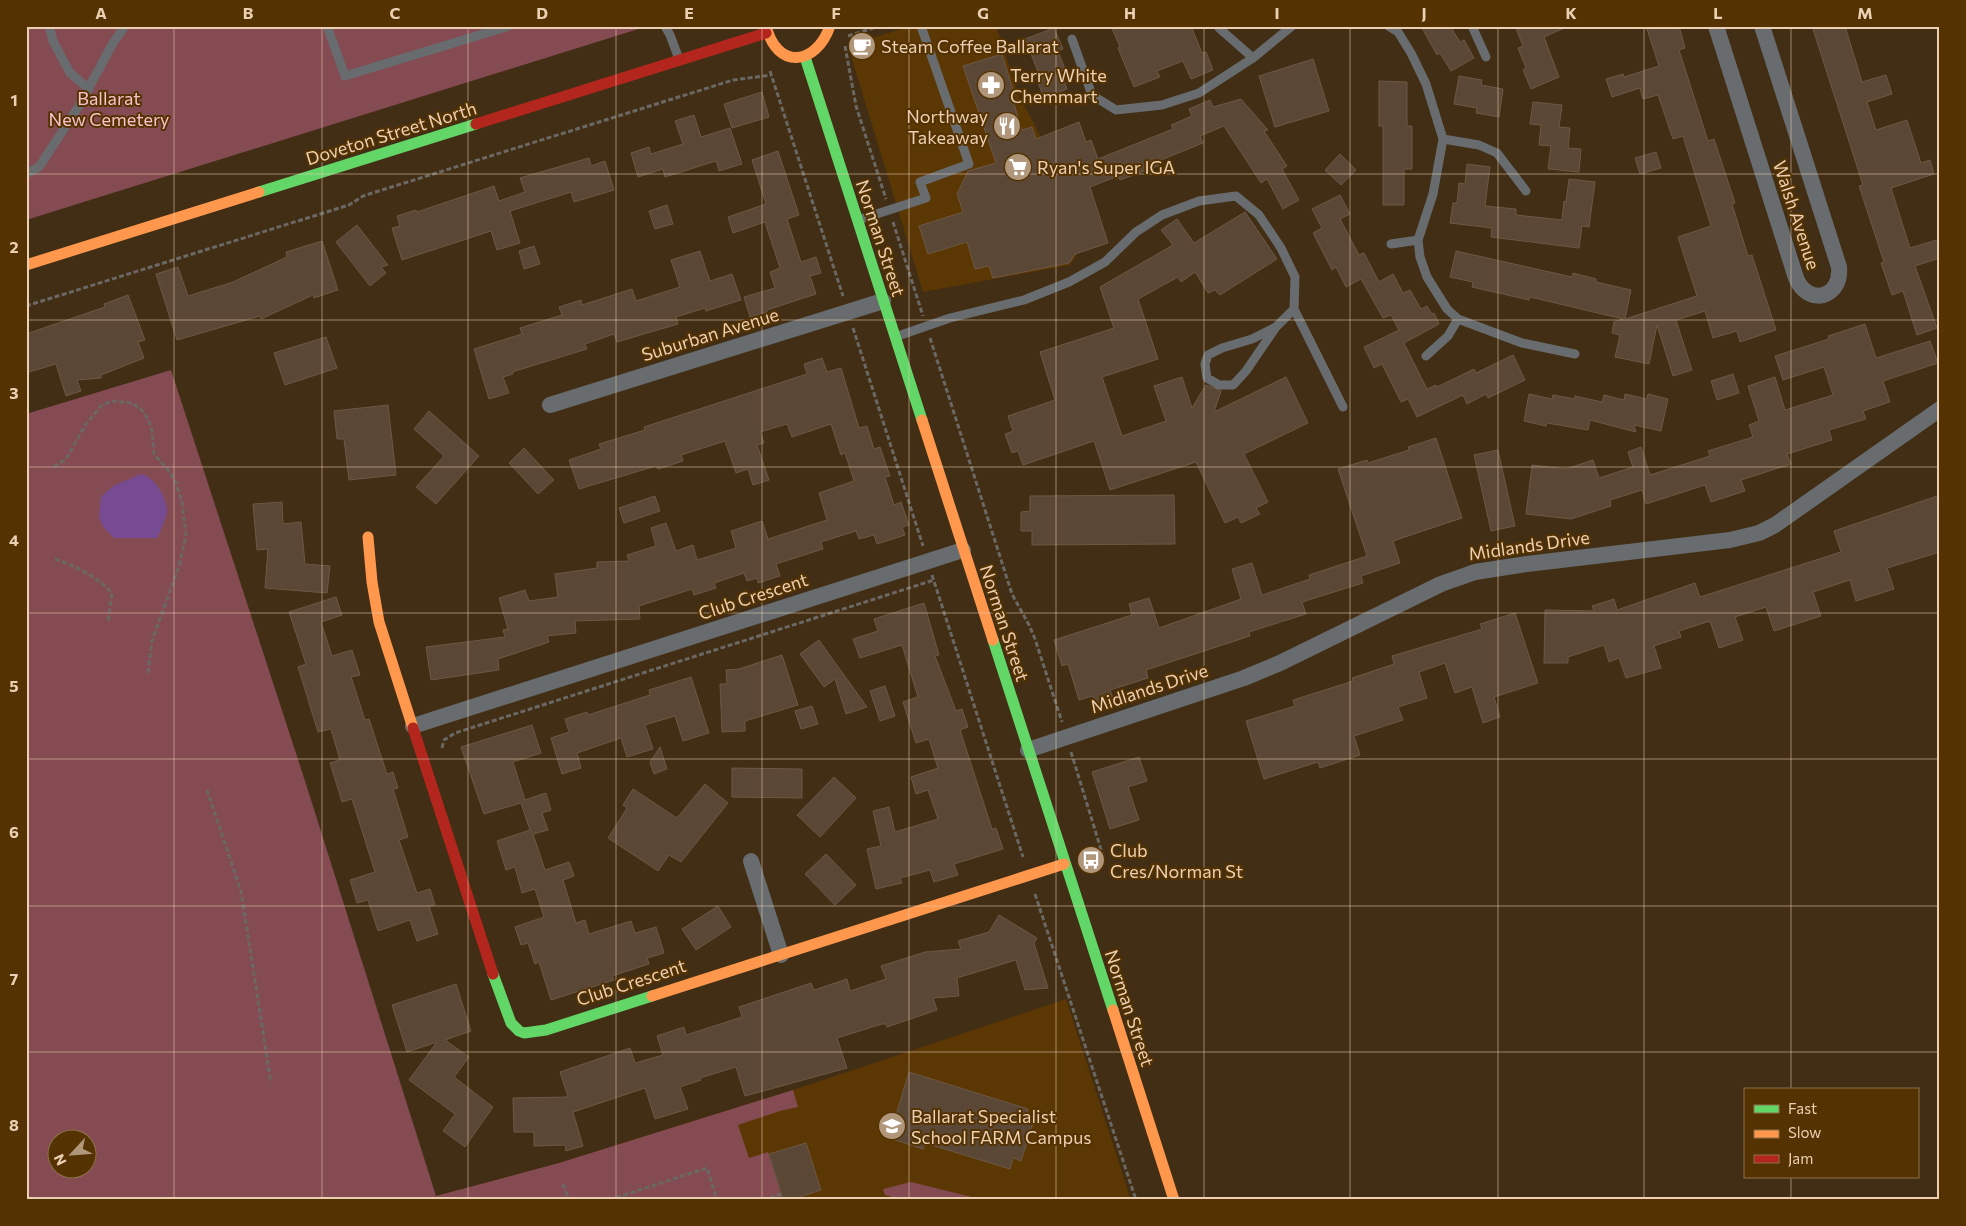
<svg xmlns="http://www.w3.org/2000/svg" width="1966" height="1226" font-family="Commissioner,sans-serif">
<rect width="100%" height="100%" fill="#412e14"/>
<path fill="#5b3703" d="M910 26H996L1019 96 1038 131 1084 243 1070 265 923 292 848 46Z
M1066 999 1131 1200H437L436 1196 559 1163 793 1090Z"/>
<path fill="#844b52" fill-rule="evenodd" d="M26 26H648L26 220Z
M171 370 306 784 436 1196 559 1163 793 1090 798 1107 780 1111 738 1125 749 1158 768 1152 783 1200H26V414ZM58 1138H88V1168H58Z
M911 1182 984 1200H903L885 1195 883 1189Z"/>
<path fill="#764b92" d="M141 474C154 476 168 499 167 512 165 521 161 530 157 538H114L104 528 99 518 101 497 113 486Z"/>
<path fill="#5b4735" stroke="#6d5846" d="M1111 26H1191L1202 53 1206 52 1213 70 1191 79 1183 61 1157 71 1160 77 1134 87 1118 48 1120 47Z
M1421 26H1450L1460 42 1464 40 1474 58 1451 71 1440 53 1437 55Z
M1515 26H1569L1544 37 1559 77 1531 89 1523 70 1526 68 1518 48 1523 46Z
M1646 26H1679L1685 48 1679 50 1708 141 1714 139 1735 203 1732 204 1748 256 1752 255 1776 330 1740 342 1737 331 1713 338 1705 311 1676 320 1692 370 1673 376 1657 325 1649 364 1615 357 1620 335 1612 333 1614 322 1623 319 1530 297 1529 300 1472 287 1473 282 1450 277 1456 251 1572 277 1573 273 1596 279V282L1631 290 1625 319 1697 296 1678 237 1711 226 1683 136 1673 139 1658 95 1643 99 1640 88 1612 97 1606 79 1623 74 1624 77 1659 66Z
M1812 26H1845L1862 82 1886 75 1892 94 1867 102 1876 130 1907 120 1921 163 1930 160 1934 174 1891 188 1910 248 1940 239V258L1915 266 1937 328 1917 335 1903 291 1892 295 1881 263 1884 262 1859 186 1863 185Z
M1054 28 1063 49 1058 51 1065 69 1061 71 1067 89 1044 98 1037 80 1041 79 1025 39Z
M1002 54 1015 96 1012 97 1022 130 1032 127 1036 139 1079 122 1086 142 1091 140 1098 159 1173 129 1171 125 1192 116 1189 109 1210 100 1213 107 1241 99 1268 130 1264 131 1287 166 1282 169 1299 200 1283 209 1267 179 1261 183 1224 126 1200 136 1203 143 1161 160 1163 164 1120 180 1118 176 1090 187 1108 243 1075 254 1069 263 993 278 989 266 975 269 967 242 928 254 919 226 963 212 957 194 968 171 996 163 963 66Z
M1313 59 1329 111 1275 127 1259 76Z
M1459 76 1482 80 1481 85 1503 89 1499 117 1476 113 1477 108 1454 104Z
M1379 81 1407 82V126H1412V169H1404V205H1383V126H1379Z
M762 92 769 117 732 128 724 104Z
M1533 102 1562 105 1559 127 1570 128 1568 148 1581 149 1579 172 1548 169 1551 146 1539 145 1541 125 1530 124Z
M694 115 701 137 730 128 742 164 719 171 716 161 665 177 663 169 638 177 631 153 649 147 651 154 683 144 675 121Z
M778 151 799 215 787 219 801 262 816 257 821 273 810 276 816 294 767 310V312L750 317 744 297 775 288 770 272 780 268 765 222 733 233 728 217 766 204 752 160Z
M1656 152 1661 168 1640 174 1635 158Z
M1340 154 1356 170 1341 185 1325 170Z
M589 158 591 166 605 161 614 190 574 202 571 192 510 211 520 243 497 250 491 231 402 260 392 228 400 226 397 216 416 210 417 212 494 186 499 201 525 192 520 178Z
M1467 164 1490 167 1485 206 1516 209V215L1562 220 1564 201 1566 202 1569 179 1595 182 1589 227 1582 226 1579 248 1491 237 1492 228 1450 223 1453 203H1457L1459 183 1465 184Z
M1340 195 1350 214 1340 219 1359 255 1364 253 1379 282 1393 274 1403 293 1410 290 1421 309 1427 306 1432 314 1434 313 1439 324 1404 343 1427 389 1436 385 1437 387 1474 369 1476 373 1513 355 1525 380 1488 398 1486 394 1467 404 1463 395 1417 417 1408 399 1401 402 1382 364 1374 368 1364 347 1399 330 1391 315 1383 318 1361 279 1346 287 1336 267 1332 270 1313 233 1322 228 1312 209Z
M667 205 673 224 655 229 649 211Z
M1245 212 1277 259 1220 295 1215 290 1208 293 1195 272 1181 282 1178 277 1138 299 1158 359 1102 377 1122 436 1166 421 1154 386 1182 377 1192 408 1206 385 1221 391 1214 412 1286 377 1308 423 1244 454 1268 502 1256 508 1260 514 1241 523 1238 517 1225 523 1196 462 1110 490 1094 441 1023 465 1018 451 1012 453 1005 434 1013 431 1008 416 1055 400 1040 352 1114 328 1100 287 1173 245 1161 230 1177 219 1194 243Z
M357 225 388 265 381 267 386 273 370 286 336 242Z
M322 241 338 290 314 298 313 295 261 319 260 316 177 340 156 274 178 267 188 296 233 282 287 257 286 252Z
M534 246 540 264 524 269 519 251Z
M700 251 710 281 732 274 741 300 706 311 705 308 676 317 678 324 617 342 614 334 585 344 587 349 512 372 513 374 503 377 509 393 489 399 474 349 522 334 520 328 562 315 559 307 581 300 582 305 632 289 636 301 680 287 671 260Z
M128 295 145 340 138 342 144 358 101 375V378L77 380 81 391 66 396 56 364 26 373V334L105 307 104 304Z
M1865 324 1876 358 1930 341 1938 363 1883 381 1890 402 1863 411 1866 419 1829 430 1832 440 1787 454 1791 464 1741 480 1745 491 1711 502 1705 485 1646 504 1642 490 1610 500 1611 506 1571 519 1526 514 1532 465 1566 469 1593 460 1599 478 1633 467 1628 452 1641 447 1650 475 1710 456 1708 451 1753 437 1749 425 1759 421 1748 386 1775 377 1785 410 1833 395 1824 367 1783 380 1775 356 1829 339 1828 336Z
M326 337 337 368 285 385 274 353Z
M822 358 827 372 841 368 859 428 867 426 874 449 880 447 890 476 885 477 894 505 901 502 909 525 902 527 905 535 877 544 874 535 859 539 856 531 821 542 823 549 776 564 780 576 758 583 757 578 747 581 744 573 714 583 716 588 694 595 692 589 639 606 640 619 575 621 576 633 547 636 549 642 498 659 499 670 431 680 426 647 505 637 503 630 508 629 499 598 525 590 529 601 558 597 555 574 597 568V562L629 561 627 555 656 546 651 528 666 523 676 551 693 545 697 560 736 548 731 531 762 521 768 539 827 520 819 493 854 481 845 453 841 455 831 424 792 437 787 424 760 432 764 443 757 445 769 480 753 485 748 469 736 473 725 441 681 455 683 461 658 469 656 466 579 489 569 460 601 449 599 444 645 430 644 427 807 374 804 364Z
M1733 374 1739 393 1717 400 1711 381Z
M1529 394 1552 399 1553 395 1575 399V396L1602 402 1604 395 1624 400 1625 394 1647 399 1648 394 1668 399 1661 431 1634 425 1636 432 1590 420 1588 430 1547 423 1546 426 1524 421Z
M388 405 396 475 349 480 344 439H337L334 411Z
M429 411 479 456 436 504 416 487 444 456 414 429Z
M1436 438 1462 518 1393 541 1400 563 1361 576 1363 583 1302 602 1306 614 1249 632 1250 636 1146 670 1148 678 1110 690 1113 698 1095 704 1093 696 1079 700 1068 664 1062 666 1054 640 1132 615 1129 604 1149 598 1159 628 1241 599 1232 569 1252 563 1262 595 1310 579 1309 575 1367 556 1338 469 1367 460 1368 463 1409 450 1408 447Z
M524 448 554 480 538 494 509 463Z
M1498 450 1515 526 1491 531 1474 455Z
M1174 495 1175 544 1032 545V531H1021V512L1030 511V496Z
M1940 495V552L1887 568 1894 589 1856 601 1850 580 1813 592 1821 616 1774 631 1766 607 1735 617 1743 640 1719 648 1710 621 1679 631 1681 637 1654 646 1661 668 1626 678 1619 658 1609 662 1604 645 1568 657V663H1544L1545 610 1594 611 1592 606 1614 599 1617 610 1695 583 1700 597 1841 552 1834 531Z
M655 496 660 511 624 523 619 508Z
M282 502 283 524 301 522 305 564 330 566 327 593 265 588 268 549 257 550 253 504Z
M336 597 342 615 321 622 332 656 352 650 360 675 351 677 365 720 369 719 387 774 393 772 398 788 393 789 408 837 399 840 417 893 430 889 435 905 429 906 438 934 417 941 410 920 378 931 368 900 357 903 350 880 375 872 352 799 342 802 330 763 340 760 331 729 318 732 298 667 306 664 289 612Z
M924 603 939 655 935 656 956 711 962 709 968 727 960 730 992 829 996 828 1003 849 954 864 958 875 934 882 930 870 900 878 902 883 876 889 867 849 881 846 873 811 889 807 895 832 938 819 928 790 916 794 911 777 938 768 929 739 916 743 903 702 918 697 902 645 860 658 853 639 878 631 874 619Z
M1515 613 1538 683 1494 697 1500 717 1483 723 1472 687 1455 693 1445 663 1419 672 1427 698 1398 707 1403 720 1354 736 1360 755 1320 768 1318 762 1264 779 1246 721 1295 706 1293 700 1353 681 1352 678 1394 664 1392 656 1482 629 1480 624Z
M819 640 831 657 867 707 846 714 835 679 824 687 800 654Z
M782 655 798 705 745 721V731L722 732 720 684H727L726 670 739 669Z
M691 677 709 733 683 741 675 716 645 725 653 749 627 757 621 738 577 753 581 768 562 774 551 738 569 732 565 719 587 712 588 715 650 695 649 690Z
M885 686 895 716 880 721 870 691Z
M812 706 818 724 801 729 795 711Z
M532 725 541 753 513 762 525 800 546 793 551 810 542 813 548 830 533 834 545 870 569 862 574 876 563 880 576 923 585 920 589 934 631 921 635 933 656 927 664 953 647 958 649 964 612 976 614 980 551 1000 539 962 535 964 528 943 521 945 515 927 544 917 535 889 522 893 515 867 506 870 497 841 530 830 521 803 484 814 461 747Z
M660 747 667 769 654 774 650 762Z
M1139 757 1147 781 1128 787 1139 820 1110 829 1092 772Z
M732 768 802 769V798L732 797Z
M834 777 856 798 820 837 797 815Z
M705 784 728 803 681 862 669 855 658 871 608 838 627 808 623 805 633 789 677 818Z
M826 854 856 885 835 905 805 874Z
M718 906 731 927 696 950 682 929Z
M999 915 1037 938 1034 943 1048 988 1025 990 1016 960 957 978 959 996 933 998 937 1010 887 1027 886 1024H882L837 1038 847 1068 745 1096 736 1067 700 1078 701 1080 680 1087 688 1109 655 1119 645 1088 573 1112 583 1146 566 1151 565 1145 534 1146V1132H514L513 1098 568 1097 560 1072 630 1048 635 1063 663 1055 657 1036 684 1027 686 1035 742 1017 739 1007 811 983 814 990 847 979 850 991 886 979 881 966 925 952 961 949 958 941 989 932Z
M456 984 471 1031 445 1040 469 1057 454 1077 493 1107 465 1147 443 1131 455 1114 409 1080 437 1042 407 1052 392 1005Z
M909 1072 1028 1109 1027 1115 1035 1117 1021 1161 1013 1158 1010 1169 925 1143 923 1149 889 1138Z
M806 1143 821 1190 790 1200H783L769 1154Z"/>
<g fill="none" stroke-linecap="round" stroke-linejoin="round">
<path stroke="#6b6863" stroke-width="3" stroke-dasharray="5 2.5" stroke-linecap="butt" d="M848 36 879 26
M845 46 856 106 886 199
M770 71 843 296
M893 222 923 316
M26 306 349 205 363 196 733 80 772 75
M853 328 923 546
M930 338 1012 594 1029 625 1035 639 1062 722
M54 467 66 459 86 424 101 406 112 401 132 403 141 409 148 419 152 430 154 454 170 472 176 483 182 502 186 535 179 566 152 641 148 674
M55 559C76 566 97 577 112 593L108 621
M932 575 1023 857
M442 748 444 740 455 733 934 580
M1071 752 1103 856 1085 862
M207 790 241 891 271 1083
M1035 894 1136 1200
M563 1184 569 1200
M609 1200 707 1168 717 1200
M763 1200 781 1194"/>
<path stroke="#686c6f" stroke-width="9" d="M49 26 53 41 70 73 89 89
M327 26 345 76 509 26
M665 26 670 35 679 59
M1388 26 1398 32 1411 53 1426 84 1443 139 1433 194 1418 240 1420 257 1427 277 1447 309 1458 319 1522 343 1575 354
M1472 26 1486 57
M1219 28 1253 58
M1072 39 1092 95 1116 110 1162 105 1199 93 1253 58 1292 26
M1443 139 1479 145 1497 153 1526 191
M26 174 39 167 79 106 113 43 125 26
M858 220 926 198 920 182 969 164 921 26
M1391 244 1418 240
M1294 309 1343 407
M895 337 950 318 1024 300 1069 282 1105 262 1136 232 1162 215 1199 201 1236 196 1259 215 1281 248 1295 277 1294 309 1276 327 1246 371 1233 385H1219L1207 378 1205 364 1208 355 1222 348 1252 339 1276 327
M1426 356 1448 336 1458 319"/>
<path stroke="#686c6f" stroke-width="16" d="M1716 26 1796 278C1808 307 1842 298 1839 267L1762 26
M550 405 883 301
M413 726 963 550
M1028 750 1244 678 1280 663 1441 584 1475 572 1527 564 1730 540 1759 533 1775 525 1940 409
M751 861 781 955"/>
<path stroke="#63d668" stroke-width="11" d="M805 57 922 420
M259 192 476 124
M993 640 1113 1010
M493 974 511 1023 519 1031 524 1033 546 1030 652 996"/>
<path stroke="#ff974d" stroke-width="11" d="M766 26C777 70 816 66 830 26
M26 265 259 192
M922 420 993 640
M368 537 372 582 379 622 413 728
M652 996 1064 864
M1113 1010 1174 1200"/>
<path stroke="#b3261e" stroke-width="11" d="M476 124 766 33
M413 728 493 974"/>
</g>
<path fill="none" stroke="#ebd0b4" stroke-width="1" stroke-opacity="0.55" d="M174 26V1200M322 26V1200M468 26V1200M616 26V1200M762 26V1200M909 26V1200M1056 26V1200M1204 26V1200M1350 26V1200M1498 26V1200M1644 26V1200M1791 26V1090M26 174H1940M26 320H1940M26 467H1940M26 613H1940M26 759H1940M26 906H1940M26 1052H1940M1791 1177V1200"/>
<defs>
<g id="cafe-disc" transform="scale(1.4375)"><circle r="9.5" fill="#b0977c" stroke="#543201"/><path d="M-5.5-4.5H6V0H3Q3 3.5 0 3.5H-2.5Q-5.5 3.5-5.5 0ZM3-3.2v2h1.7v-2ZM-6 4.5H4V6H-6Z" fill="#fff"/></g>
<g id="pharmacy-disc" transform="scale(1.4375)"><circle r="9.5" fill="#b0977c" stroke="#543201"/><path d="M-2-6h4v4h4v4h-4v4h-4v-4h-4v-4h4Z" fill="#fff"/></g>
<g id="restaurant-disc" transform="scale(1.4375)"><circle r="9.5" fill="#b0977c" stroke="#543201"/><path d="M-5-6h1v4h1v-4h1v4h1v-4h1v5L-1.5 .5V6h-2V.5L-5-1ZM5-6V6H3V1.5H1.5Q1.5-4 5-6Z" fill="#fff"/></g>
<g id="supermarket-disc" transform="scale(1.4375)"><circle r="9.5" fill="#b0977c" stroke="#543201"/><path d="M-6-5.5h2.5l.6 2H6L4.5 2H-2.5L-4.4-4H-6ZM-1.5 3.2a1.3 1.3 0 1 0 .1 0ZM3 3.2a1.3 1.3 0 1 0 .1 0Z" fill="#fff"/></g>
<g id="bus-disc" transform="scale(1.4375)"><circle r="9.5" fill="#b0977c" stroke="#543201"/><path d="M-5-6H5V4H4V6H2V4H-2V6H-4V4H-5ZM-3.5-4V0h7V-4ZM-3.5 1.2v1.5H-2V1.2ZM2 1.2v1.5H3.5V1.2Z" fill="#fff"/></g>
<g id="school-disc" transform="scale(1.4375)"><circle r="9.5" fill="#b0977c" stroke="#543201"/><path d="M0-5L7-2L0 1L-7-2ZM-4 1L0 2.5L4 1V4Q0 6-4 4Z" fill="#fff"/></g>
</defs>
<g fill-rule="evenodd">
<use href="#cafe-disc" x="862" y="46"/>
<use href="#pharmacy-disc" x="991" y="85"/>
<use href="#restaurant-disc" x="1007" y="126"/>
<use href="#supermarket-disc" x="1018" y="167"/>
<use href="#bus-disc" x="1091" y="860"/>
<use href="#school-disc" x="892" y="1126"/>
</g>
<g text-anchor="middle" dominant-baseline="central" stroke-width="4" stroke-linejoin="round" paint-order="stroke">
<g font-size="18" fill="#ebd0b4" stroke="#543201" text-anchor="start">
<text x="881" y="46">Steam Coffee Ballarat</text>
<text x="1010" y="75">Terry White<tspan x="1010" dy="21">Chemmart</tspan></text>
<text x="988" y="116" text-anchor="end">Northway<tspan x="988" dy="21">Takeaway</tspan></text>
<text x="1037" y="167">Ryan's Super IGA</text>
<text x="1110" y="850">Club<tspan x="1110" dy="21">Cres/Norman St</tspan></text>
<text x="911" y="1116">Ballarat Specialist<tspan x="911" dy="21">School FARM Campus</tspan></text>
</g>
<g font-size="18" fill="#f9c2cb" stroke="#543201">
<text x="109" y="98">Ballarat<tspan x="109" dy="21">New Cemetery</tspan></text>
</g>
<g font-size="18" fill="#ebd0b4" stroke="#543201">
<text transform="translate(391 133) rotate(-17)">Doveton Street North</text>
<text transform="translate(1797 215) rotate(72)">Walsh Avenue</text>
<text transform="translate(881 238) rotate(72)">Norman Street</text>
<text transform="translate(710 334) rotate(-17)">Suburban Avenue</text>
<text transform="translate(1529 545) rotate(-8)">Midlands Drive</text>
<text transform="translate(753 596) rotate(-18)">Club Crescent</text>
<text transform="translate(1005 623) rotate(72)">Norman Street</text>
<text transform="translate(1149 688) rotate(-18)">Midlands Drive</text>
<text transform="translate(631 982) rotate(-18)">Club Crescent</text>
<text transform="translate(1130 1008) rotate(72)">Norman Street</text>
</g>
</g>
<rect width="1966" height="1226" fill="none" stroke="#543201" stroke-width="55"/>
<rect x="1744" y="1088" width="175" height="90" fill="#543201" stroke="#907149"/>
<rect x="1754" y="1105" width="25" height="8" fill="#63d668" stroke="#907149"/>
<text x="1788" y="1114" font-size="15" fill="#ebd0b4">Fast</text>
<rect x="1754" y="1130" width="25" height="8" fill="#ff974d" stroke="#907149"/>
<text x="1788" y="1138" font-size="15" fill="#ebd0b4">Slow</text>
<rect x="1754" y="1155" width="25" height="8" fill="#b3261e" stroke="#907149"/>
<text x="1788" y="1164" font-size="15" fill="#ebd0b4">Jam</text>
<g transform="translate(72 1154) rotate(244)"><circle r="24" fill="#543201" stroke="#907149"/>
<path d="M0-4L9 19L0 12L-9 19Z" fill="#b0977c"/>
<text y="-8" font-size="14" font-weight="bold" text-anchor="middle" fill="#ebd0b4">N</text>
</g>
<rect x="28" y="28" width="1910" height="1170" fill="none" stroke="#ebd0b4" stroke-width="2"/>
<g font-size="16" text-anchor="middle" font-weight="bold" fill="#ebd0b4">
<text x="101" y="19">A</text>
<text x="248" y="19">B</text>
<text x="395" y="19">C</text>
<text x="542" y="19">D</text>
<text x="689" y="19">E</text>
<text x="836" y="19">F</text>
<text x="983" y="19">G</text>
<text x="1130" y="19">H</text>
<text x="1277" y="19">I</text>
<text x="1424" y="19">J</text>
<text x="1571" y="19">K</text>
<text x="1718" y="19">L</text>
<text x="1865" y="19">M</text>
<text x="14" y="106">1</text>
<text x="14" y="253">2</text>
<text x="14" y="399">3</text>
<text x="14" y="546">4</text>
<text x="14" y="692">5</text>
<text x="14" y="838">6</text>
<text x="14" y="985">7</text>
<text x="14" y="1131">8</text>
</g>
</svg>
